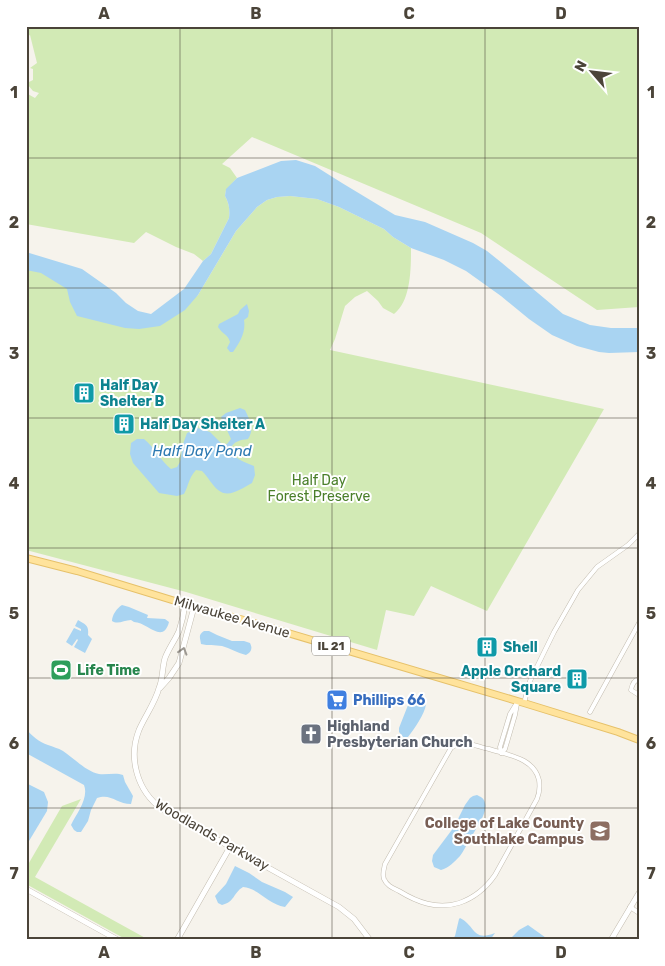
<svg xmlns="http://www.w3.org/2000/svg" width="665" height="966" font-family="Rubik,sans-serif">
<rect width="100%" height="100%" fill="#f6f3ec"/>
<path fill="#d2eab5" d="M26 26H639V307L597 310 481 233 252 137 222 164 230 168 237 178 226 190 225 196C229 203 230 210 229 218L211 254 203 261 194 254 176 247 146 232 134 243 26 224V93L35 98 39 93 33 91 28 85H26V82H29L33 80V69L30 68 37 63 30 35 26 37Z
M290 196 317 199 339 207 384 229 393 237 411 248C411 268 411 301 394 314L383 308 378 301 367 291 355 297 345 306 335 339 330 350 604 409 487 611 431 586 414 616 386 610 377 650 186 592 26 550V262L135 319 168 316 198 295 236 231 257 207 267 200 277 197Z
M81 799 35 877 149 940H127L26 884V868L62 806Z"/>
<path fill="#a9d4f2" d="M296 160 315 166 342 183 395 215 425 222 473 243 487 251 502 263 563 314 590 325 611 328H639V352L609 353 599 352 577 346 552 335 529 319 501 296 466 271 444 260 411 248 393 237 384 229 339 207 317 199 290 196 277 197 267 200 257 207 236 231 198 295 185 310 160 326 139 329 125 328 77 316 70 302 67 289 41 273 26 270V252L82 269 116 293 126 303 138 311 151 314 184 289 203 261 211 254 229 218C230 210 229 203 225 196L226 189 237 178 281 161Z
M247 304 249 311 248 317 244 320C246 332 240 342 233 352H230L227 348 230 342C227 333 223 335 218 327L219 324 238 314 240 310Z
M240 408 245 410C250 421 255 428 248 439 240 440 234 441 230 449 234 459 244 462 254 466L255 475 252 483C242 488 229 499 218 490 212 485 208 477 202 471L196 470C188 479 189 485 184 494L177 496 159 493 133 463 130 454 131 443 137 439H144C155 448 160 460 171 469L177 467 180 462 183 444 187 433 198 428 210 432 222 444H227L231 439 221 417 226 413Z
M122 605 129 607 148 615 147 618 165 619 169 622C163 645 147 622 134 622L131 620C124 620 118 625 112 621 112 615 117 608 122 605Z
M78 620C86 625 89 625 88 635L92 639 85 653 74 647 78 640 77 639 72 646 66 642 74 628 81 631V629L75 626Z
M204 631H209L217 635 232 641H244L250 643C253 649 251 652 246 655 237 653 230 648 222 646 215 645 208 646 201 644 200 637 198 635 204 631Z
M413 699 424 702 426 704C425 714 414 729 408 737L404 738 399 732V728L410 700Z
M26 729C32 736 39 742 48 745 53 747 58 748 63 751 74 758 85 771 99 774 107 775 116 772 123 775L125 782 133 796 131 804C117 804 111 793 97 798L91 810 88 821 81 832H77L74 830 71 825C77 813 89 798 84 785L26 753Z
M26 783 44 792 48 802 47 811 26 846Z
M477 795C481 797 484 798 485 803 488 813 475 830 470 839 466 845 464 851 460 856 454 862 449 868 441 870L434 867 432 861 433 855 454 827 465 805 470 798 473 796Z
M235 866 249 873 262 882 285 892 293 897 285 907C268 904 258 888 243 887 233 893 235 902 222 905L218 903 215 896 226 884Z
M460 918C476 926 472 942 495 933L490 940H452L455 936 459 919Z
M528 925 549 940H509L519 930Z"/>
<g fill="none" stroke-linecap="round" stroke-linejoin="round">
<g stroke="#c2bbae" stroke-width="5">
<path id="minor" d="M639 679C634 680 632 685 631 690L639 695
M524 703 530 681 554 632 578 590 597 567 628 545 639 534
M590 712 639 623
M459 743C469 742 479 747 489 749 508 755 534 758 539 780 540 787 540 792 537 799L495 875C486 888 474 898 459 903 437 910 417 902 399 891 393 888 387 886 384 879 382 874 384 869 385 864L451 748Z
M501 753 500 747 510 714 518 701
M501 753 505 749 515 715 517 704
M630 907 639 913"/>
</g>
<g stroke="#c2bbae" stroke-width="6">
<path id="tertiary" d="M185 604C184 613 182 622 179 631 175 640 169 648 165 658 162 668 163 679 159 688 155 703 145 716 139 730 128 758 137 791 162 809L339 907 354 919 370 940
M160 688 169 678 179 663 194 607
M26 889 118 940
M177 940 230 847
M611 940 639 893"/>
</g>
<g stroke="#e6c16a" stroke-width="8">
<path id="primary" d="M26 558 77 571 185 604 244 620 524 703 618 732 639 740"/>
</g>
<use href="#minor" stroke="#fff" stroke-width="4"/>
<use href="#tertiary" stroke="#fff" stroke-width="5"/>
<use href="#primary" stroke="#ffe39c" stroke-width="6"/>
</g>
<defs><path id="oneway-chevron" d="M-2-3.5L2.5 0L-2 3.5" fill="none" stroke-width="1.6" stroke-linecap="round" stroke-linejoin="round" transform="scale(1.25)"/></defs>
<use stroke="#9c9892" href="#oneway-chevron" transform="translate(183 651) rotate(-73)"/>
<path fill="none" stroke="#4b4439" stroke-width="1" stroke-opacity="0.55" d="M180 26V940M332 26V940M485 26V940M26 158H639M26 288H639M26 418H639M26 548H639M26 678H639M26 808H639"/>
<defs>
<g id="building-square" transform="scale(1.125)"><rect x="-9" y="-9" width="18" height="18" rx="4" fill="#0f9aa8" stroke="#fff"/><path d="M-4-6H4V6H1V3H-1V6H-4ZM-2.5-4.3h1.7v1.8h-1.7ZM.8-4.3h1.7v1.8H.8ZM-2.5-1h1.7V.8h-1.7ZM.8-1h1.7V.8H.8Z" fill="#fff"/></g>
<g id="stadium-square" transform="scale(1.125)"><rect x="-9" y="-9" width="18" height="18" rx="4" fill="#2e9e5b" stroke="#fff"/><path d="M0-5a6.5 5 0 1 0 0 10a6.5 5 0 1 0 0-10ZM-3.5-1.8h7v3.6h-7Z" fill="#fff"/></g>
<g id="supermarket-square" transform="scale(1.125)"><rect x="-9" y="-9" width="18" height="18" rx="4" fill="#3f7fe0" stroke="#fff"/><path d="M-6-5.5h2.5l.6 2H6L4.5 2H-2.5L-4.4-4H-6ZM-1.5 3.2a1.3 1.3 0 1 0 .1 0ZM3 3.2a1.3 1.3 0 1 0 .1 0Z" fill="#fff"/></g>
<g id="church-square" transform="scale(1.125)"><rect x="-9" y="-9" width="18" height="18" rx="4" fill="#6b7280" stroke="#fff"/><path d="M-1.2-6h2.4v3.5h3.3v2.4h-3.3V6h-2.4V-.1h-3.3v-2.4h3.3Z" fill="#fff"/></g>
<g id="university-square" transform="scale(1.125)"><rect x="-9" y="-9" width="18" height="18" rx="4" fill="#8d6e63" stroke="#fff"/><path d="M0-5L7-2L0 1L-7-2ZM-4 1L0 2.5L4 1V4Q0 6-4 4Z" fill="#fff"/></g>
</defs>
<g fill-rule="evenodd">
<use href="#building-square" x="84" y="393"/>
<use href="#building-square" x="124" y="424"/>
<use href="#building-square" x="487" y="647"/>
<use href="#stadium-square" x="61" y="670"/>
<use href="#building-square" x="577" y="679"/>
<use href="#supermarket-square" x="337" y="700"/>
<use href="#church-square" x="311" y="734"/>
<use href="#university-square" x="600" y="831"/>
</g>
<g text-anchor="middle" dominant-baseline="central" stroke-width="4" stroke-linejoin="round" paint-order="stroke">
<rect fill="#fff" stroke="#817c74" stroke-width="1" x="312" y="636.5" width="38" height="19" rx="4"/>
<g font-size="12" font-weight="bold" fill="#4b4439">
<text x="331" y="646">IL 21</text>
</g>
<g font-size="14" font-weight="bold" fill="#0d838f" stroke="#fff" text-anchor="start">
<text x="100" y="385">Half Day<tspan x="100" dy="16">Shelter B</tspan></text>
<text x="140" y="424">Half Day Shelter A</text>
<text x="503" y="647">Shell</text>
<text x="561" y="671" text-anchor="end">Apple Orchard<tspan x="561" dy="16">Square</tspan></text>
</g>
<g font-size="14" fill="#4a7f2a" stroke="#fff">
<text x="319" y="480">Half Day<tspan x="319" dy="16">Forest Preserve</tspan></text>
</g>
<g font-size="14" fill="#4b4439" stroke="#fff">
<text transform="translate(232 617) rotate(16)">Milwaukee Avenue</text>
<text transform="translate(212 835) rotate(30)">Woodlands Parkway</text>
</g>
<g font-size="14" font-weight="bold" fill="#27864d" stroke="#fff" text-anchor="start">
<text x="77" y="670">Life Time</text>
</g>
<g font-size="14" font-weight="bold" fill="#366cbe" stroke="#fff" text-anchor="start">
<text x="353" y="700">Phillips 66</text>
</g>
<g font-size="14" font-weight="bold" fill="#5b616d" stroke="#fff" text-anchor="start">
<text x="327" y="726">Highland<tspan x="327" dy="16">Presbyterian Church</tspan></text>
</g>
<g font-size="14" font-weight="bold" fill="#785e54" stroke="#fff" text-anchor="end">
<text x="584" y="823">College of Lake County<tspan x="584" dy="16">Southlake Campus</tspan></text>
</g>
<g font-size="15" font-style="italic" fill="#2e7ab2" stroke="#fff">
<text x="202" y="451">Half Day Pond</text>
</g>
</g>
<rect width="665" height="966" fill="none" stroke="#ffffff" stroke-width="55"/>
<g transform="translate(592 72) rotate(298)" stroke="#ffffff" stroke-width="4" paint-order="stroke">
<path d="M0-4L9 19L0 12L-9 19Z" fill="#4b4439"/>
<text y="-8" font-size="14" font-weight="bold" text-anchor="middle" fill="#4b4439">N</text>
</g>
<rect x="28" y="28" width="610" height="910" fill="none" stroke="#4b4439" stroke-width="2"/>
<g font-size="16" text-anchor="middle" font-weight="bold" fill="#4b4439">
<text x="104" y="19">A</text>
<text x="256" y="19">B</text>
<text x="409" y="19">C</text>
<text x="561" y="19">D</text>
<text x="14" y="98">1</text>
<text x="651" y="98">1</text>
<text x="14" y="228">2</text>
<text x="651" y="228">2</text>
<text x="14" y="359">3</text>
<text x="651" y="359">3</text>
<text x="14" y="489">4</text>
<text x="651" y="489">4</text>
<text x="14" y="619">5</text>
<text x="651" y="619">5</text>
<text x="14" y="749">6</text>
<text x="651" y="749">6</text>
<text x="14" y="879">7</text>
<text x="651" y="879">7</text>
<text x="104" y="958">A</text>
<text x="256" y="958">B</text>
<text x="409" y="958">C</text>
<text x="561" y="958">D</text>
</g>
</svg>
